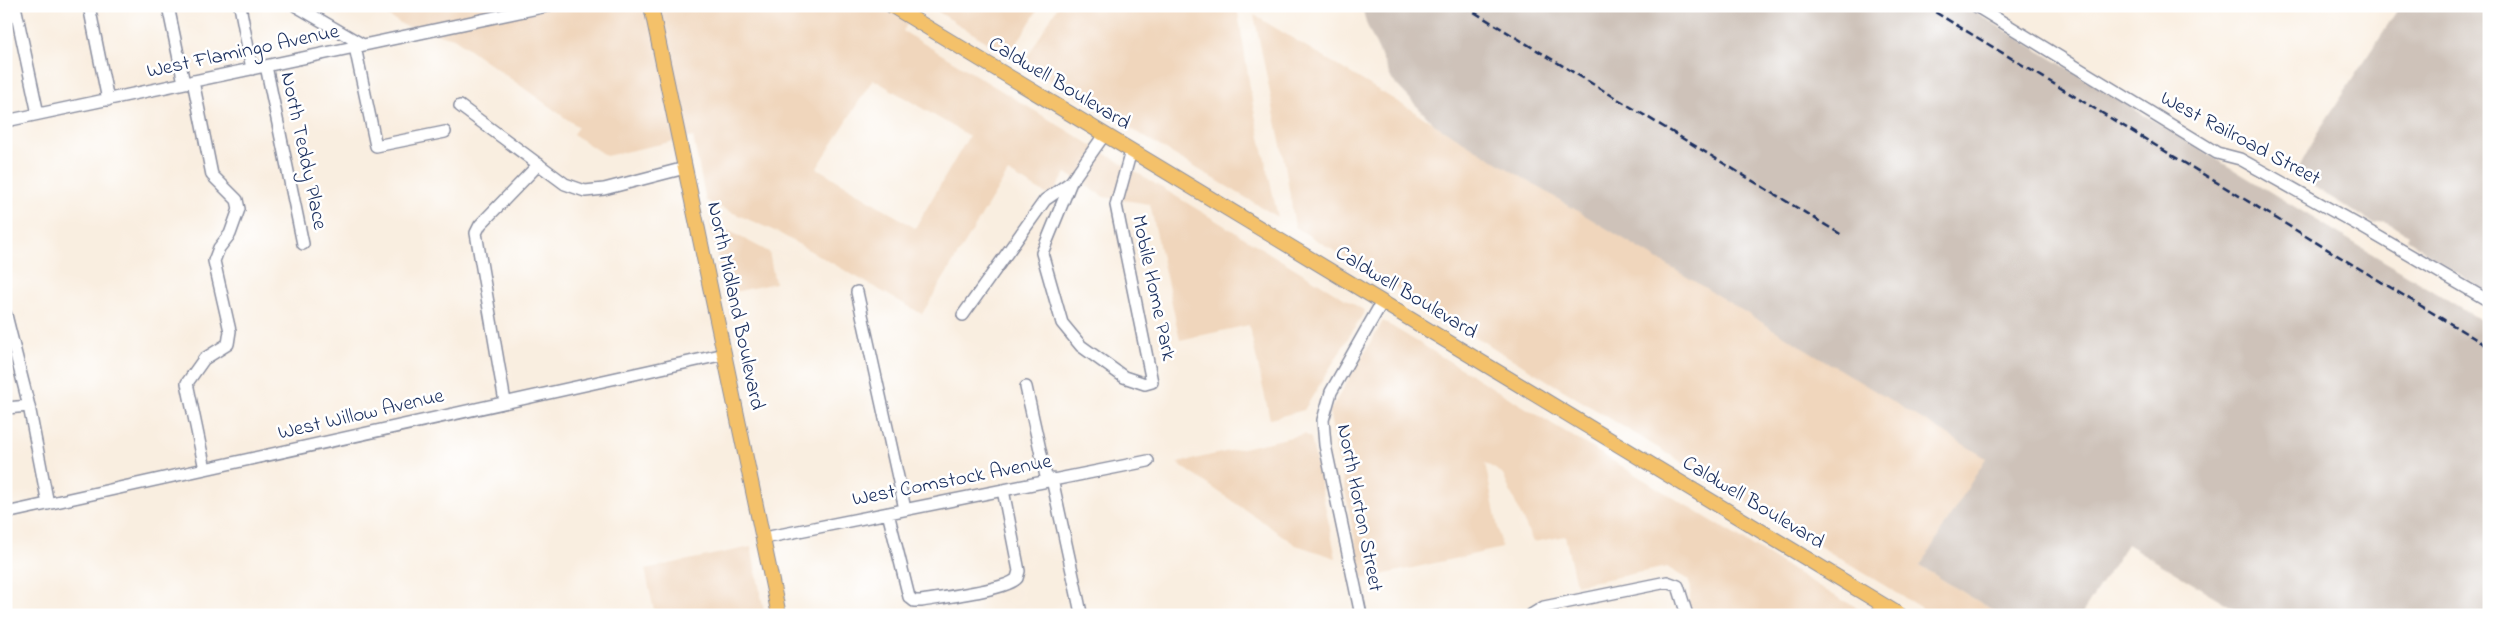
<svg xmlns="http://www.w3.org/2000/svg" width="2495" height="621" font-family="'Indie Flower',sans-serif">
<rect width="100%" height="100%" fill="#fff"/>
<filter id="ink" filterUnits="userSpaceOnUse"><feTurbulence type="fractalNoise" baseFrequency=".02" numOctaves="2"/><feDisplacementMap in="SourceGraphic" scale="10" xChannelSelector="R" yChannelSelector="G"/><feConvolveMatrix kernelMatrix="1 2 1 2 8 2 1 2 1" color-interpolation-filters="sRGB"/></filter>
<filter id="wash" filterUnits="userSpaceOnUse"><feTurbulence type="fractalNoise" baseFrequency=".0096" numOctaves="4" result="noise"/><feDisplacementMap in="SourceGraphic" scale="20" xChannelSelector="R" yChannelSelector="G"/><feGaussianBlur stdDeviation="1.12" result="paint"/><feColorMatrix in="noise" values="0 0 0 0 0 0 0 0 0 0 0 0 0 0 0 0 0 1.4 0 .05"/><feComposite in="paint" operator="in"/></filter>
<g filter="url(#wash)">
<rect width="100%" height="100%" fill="#f9eee0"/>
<path fill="#f0d6bc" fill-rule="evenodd" d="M371 6H918L903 31 1365 311 1304 410 1270 419 1249 325 1180 340 1150 204 1104 197 1066 173 1051 197 1008 172 922 314 777 232 706 201 693 137 606 156 573 134 578 127 454 38 405 26ZM873 79 969 136 915 228 817 168Z
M929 6H1040L1009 56Z
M1058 6H1237L1253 106 1278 217 1023 64Z
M1254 15 1987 458 1920 566 1996 612 1994 615H1933L1295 227 1285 165Z
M710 221 769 252 775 283 725 294Z
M1383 321 1840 599 1873 615H1687L1691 588 1688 580 1667 567 1576 585 1565 536 1533 542 1502 473 1485 463 1502 548 1363 579 1329 412Z
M1305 434 1311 438 1336 558 1296 545 1177 463Z
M751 547 765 615H655L645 569Z"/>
<path fill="#cec2b9" d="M1362 6H1965L2489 325V615H2245L2127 544 2081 615H1994L1996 612 1920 566 1986 458 1434 124 1392 80 1366 23Z
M2400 6H2489V294L2407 239 2409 235 2385 221 2374 224 2295 175 2318 132Z"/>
</g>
<g filter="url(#ink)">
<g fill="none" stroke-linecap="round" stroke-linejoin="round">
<g stroke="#8a8e9f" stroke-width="14">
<path id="minor" d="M15 6 38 114
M89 6 108 100
M168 6 184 83
M240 6 252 69
M296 6 363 45
M1976 6 2217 153 2240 159 2360 226 2489 301
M355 47 376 146 445 132
M266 66 303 244
M193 81 212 175 237 200 239 209 230 234 219 248 214 261 230 331 228 344 204 359 187 383 205 469
M460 106 565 184 585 191 604 189 685 168
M6 121 547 6
M1071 182 1042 253 1062 323 1081 346 1124 377 1145 384 1152 382 1116 205 1131 151
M857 292 905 509
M6 315 29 406 48 504
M963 315 1045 200 1071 182 1104 135
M1026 387 1047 481
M505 402 476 233 480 225 539 164
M6 408 29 406
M1052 479 1081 613
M6 513 725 354
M888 513 909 597 914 601H921C938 598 1008 590 1017 578 1017 578 1019 571 1019 571L1003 490
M764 538 1148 461
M1361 615 1325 445 1323 420 1331 392 1382 302
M1531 615 1544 607 1667 582 1678 586 1687 615"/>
</g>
<g stroke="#8a8e9f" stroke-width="16">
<path id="major" d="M651 6 779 615
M892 6 1900 615"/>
</g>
<use href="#minor" stroke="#fff" stroke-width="11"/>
<use href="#major" stroke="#f4c16b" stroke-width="14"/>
<path stroke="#1b2f5e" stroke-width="2.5" stroke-dasharray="8 4" stroke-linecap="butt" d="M1464 6 1842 235
M1925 6 2489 347"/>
</g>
</g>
<g text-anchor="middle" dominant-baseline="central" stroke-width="5" stroke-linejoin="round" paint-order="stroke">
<g font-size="21" fill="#1b2f5e" stroke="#fff">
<text transform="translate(243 52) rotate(-12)">West Flamingo Avenue</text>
<text transform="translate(1059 84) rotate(31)">Caldwell Boulevard</text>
<text transform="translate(2240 139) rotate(28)">West Railroad Street</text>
<text transform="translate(303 151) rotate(78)">North Teddy Place</text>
<text transform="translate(1153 288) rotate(78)">Mobile Home Park</text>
<text transform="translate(1406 293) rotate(31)">Caldwell Boulevard</text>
<text transform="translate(735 306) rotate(78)">North Midland Boulevard</text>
<text transform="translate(361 415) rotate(-13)">West Willow Avenue</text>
<text transform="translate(952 481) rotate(-11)">West Comstock Avenue</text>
<text transform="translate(1753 503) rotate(31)">Caldwell Boulevard</text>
<text transform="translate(1359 508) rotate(79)">North Horton Street</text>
</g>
</g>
<rect width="2495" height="621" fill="none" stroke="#fff" stroke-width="25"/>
</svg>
